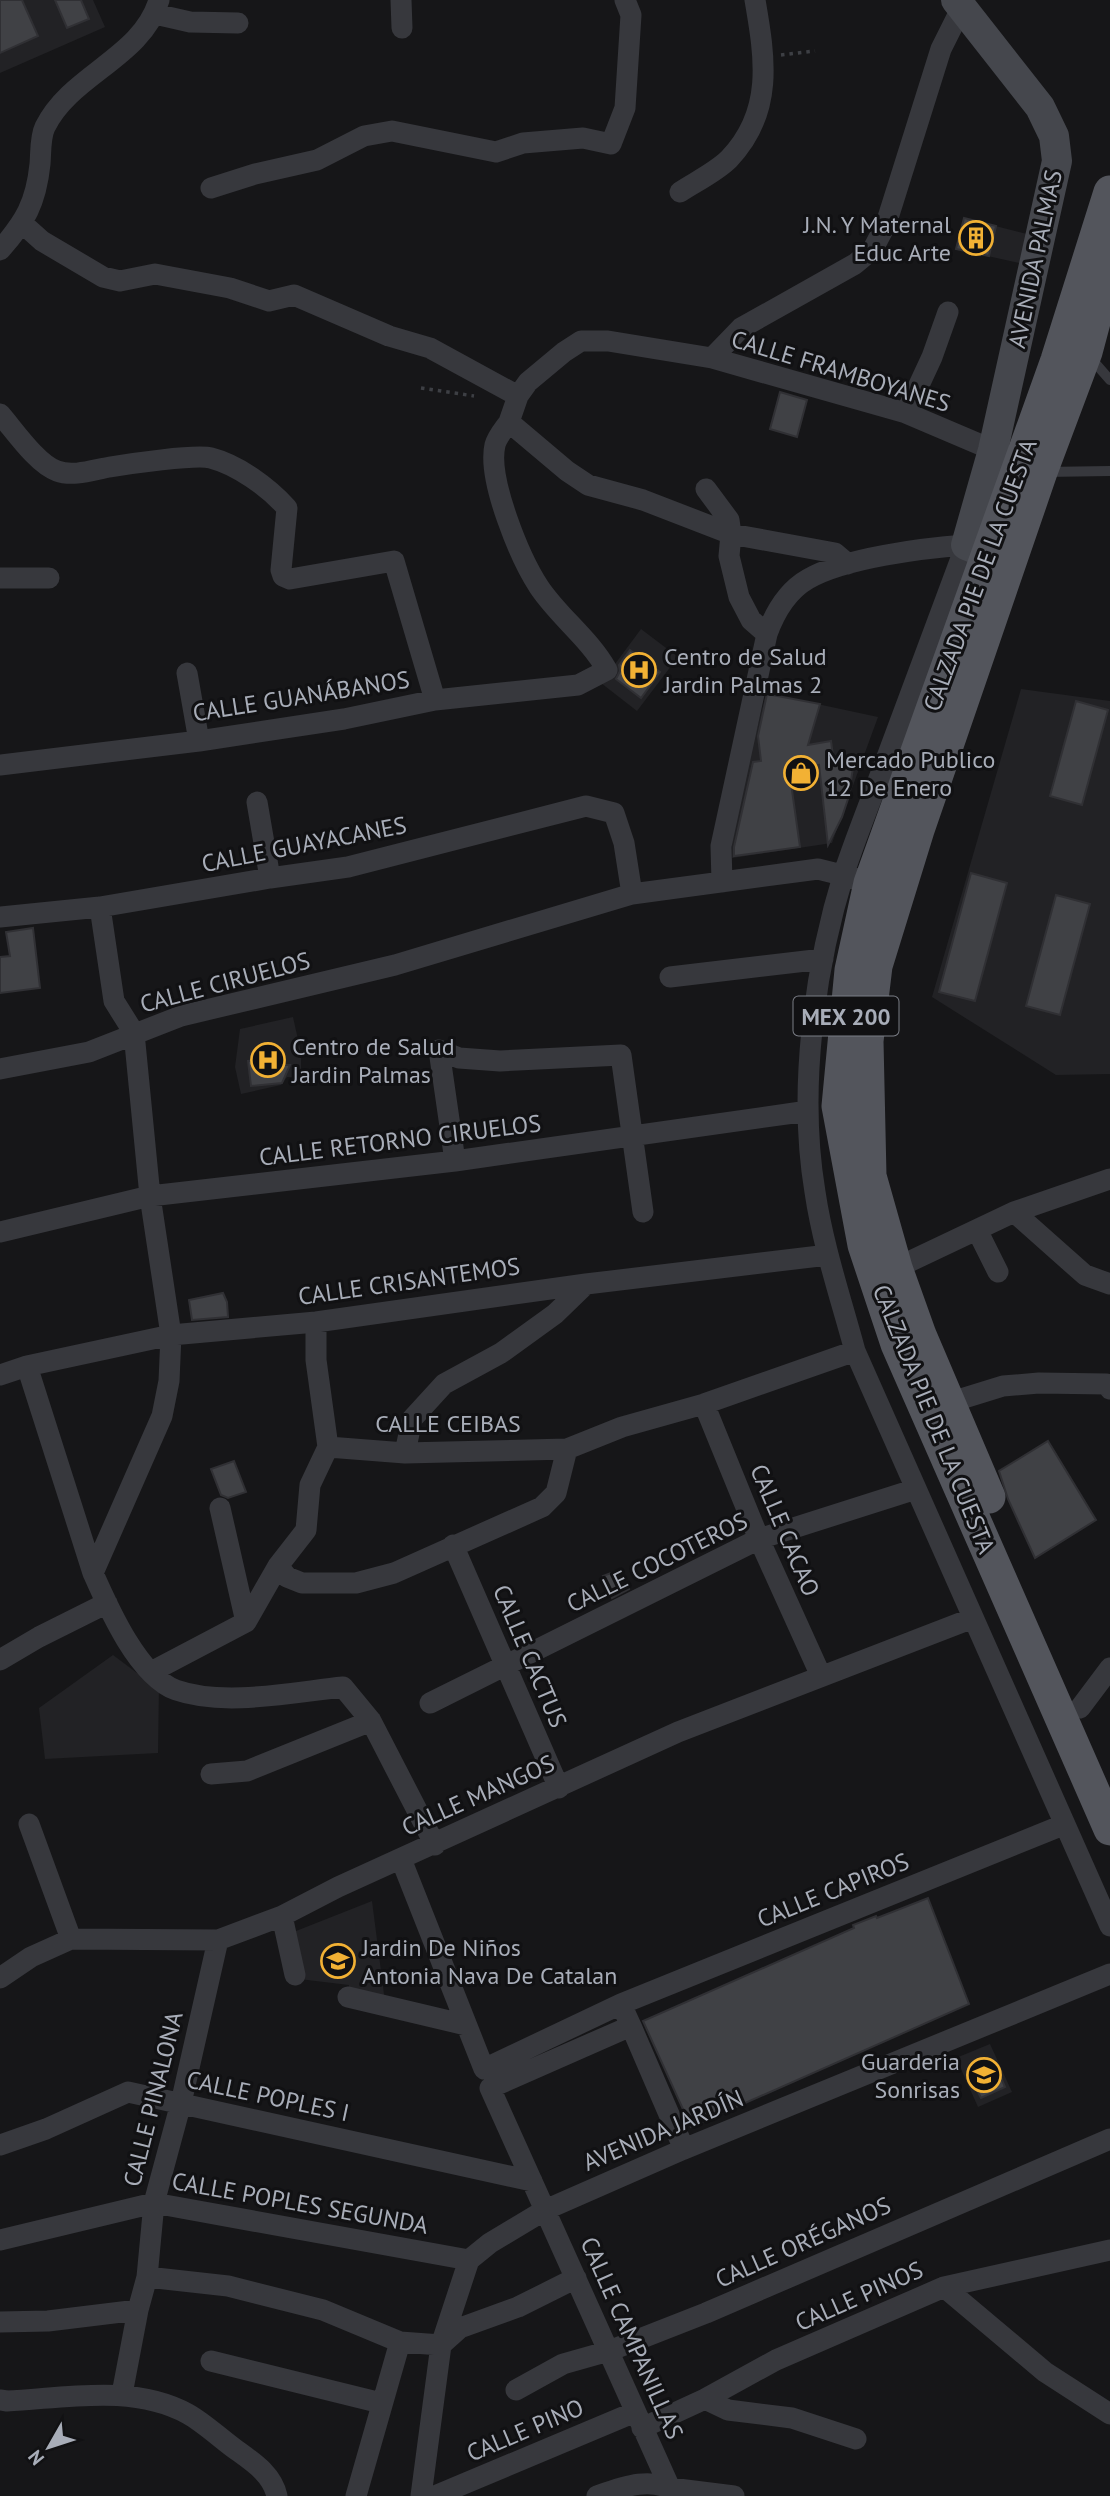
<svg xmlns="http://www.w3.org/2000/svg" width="1110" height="2496" font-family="'PT Sans',sans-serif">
<rect width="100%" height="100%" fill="#161618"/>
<path fill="#222225" d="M0 0H93L105 27 0 73Z
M964 218 1031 235 1024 264 956 249Z
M641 629 678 657 637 711 601 683Z
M1021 689 1110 701V1074L1056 1075 932 997Z
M766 693 878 717 832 843 732 858 731 830Z
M293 1017 301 1053V1077H287L281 1085 241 1094 235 1067 240 1029Z
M113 1655 145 1679 159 1685 158 1753 45 1759 39 1708Z
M372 1901 385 2002 347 1994 349 1985 299 1979 291 1933Z
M990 2044 1012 2092 978 2107 956 2058Z"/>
<path fill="#404145" stroke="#303034" stroke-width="2" d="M0 0H22L38 36 0 53Z
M55 0H81L89 19 67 28Z
M964 218 996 226 989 256 956 249Z
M780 392 807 400 797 437 770 429Z
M630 650 660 672 641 698 616 679 620 671 619 665Z
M767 694 820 704 808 745 831 741 834 763 854 762 848 799 842 817 828 845 819 765 789 769 800 847 734 856V847L753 762 761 761 758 736Z
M1076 701 1108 710 1082 805 1050 796Z
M971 873 1007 883 975 1001 939 992Z
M1056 895 1090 904 1060 1015 1026 1006Z
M33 928 40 988 0 993V957L10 956 6 932Z
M282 1058 283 1065H290L282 1083 251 1086 248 1061Z
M223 1293 227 1302 228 1317 192 1320 189 1300Z
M1048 1441 1096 1520 1035 1558 1008 1499 999 1471Z
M234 1461 246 1492 228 1498 221 1495 211 1469Z
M621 1569 629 1589 612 1598 603 1576Z
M928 1898 969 2004 691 2127 643 2021 854 1928 853 1925 876 1916 877 1918Z
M996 2066 1005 2087 981 2098 971 2078Z"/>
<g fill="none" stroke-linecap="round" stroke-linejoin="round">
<path stroke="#3d3f44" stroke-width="3.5" stroke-dasharray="3.5 5" stroke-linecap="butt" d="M781 55 815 51
M421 388 474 396"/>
<path stroke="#37383d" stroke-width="10" d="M1089 356 1110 380
M1044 472 1110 471"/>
<path stroke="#37383d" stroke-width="21" d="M401 0 402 28
M155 14 190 22 238 23
M211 188 255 174 317 160 364 136 392 131 496 152 523 143 583 138 611 144 625 108 631 15 625 0
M680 192C695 182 716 172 729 159 774 112 765 58 755 0
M23 224 42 241 103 277 120 281 155 274 230 288 269 301 294 295 389 336 430 348 518 396
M0 250C25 222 36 203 40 164 41 153 40 137 45 127 71 74 142 58 159 0
M712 358 741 328 855 264 873 249 886 224 941 49 962 7
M906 413 932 357 948 312
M0 414C14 430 37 464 57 471 73 477 93 470 110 467 128 464 196 454 211 458 238 465 268 487 287 508L281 570 283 576 290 579 394 561 435 700
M706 489 729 520 731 534 729 556 739 597 751 620 767 634
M848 564 835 553 731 534 643 500 588 485 567 471 509 422 518 396 528 382 564 352 581 341H608L712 358 906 413 993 450
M0 578H49
M187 673 199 741
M0 765 199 741 344 719 435 700 578 685 607 670C589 638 559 617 539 587 520 558 487 479 495 445 497 437 504 429 509 422
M257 802 270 878
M722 882 721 846 767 634C775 612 787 591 808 579 844 558 924 548 966 545 941 613 915 681 890 749 875 790 858 831 844 873 814 970 798 1091 815 1192 823 1246 841 1299 855 1351L1110 1926
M100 907 114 1001 134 1033 150 1196 171 1335 169 1381 162 1416 93 1573C108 1607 138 1676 176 1690 224 1707 294 1692 343 1687L371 1721 435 1845
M0 917 100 907 270 878 348 867 586 806 614 813 624 843 632 894
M670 977 823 959
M0 1069 89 1052 181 1016 395 965 632 894 818 869 858 879
M455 1161 439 1050 459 1058 500 1061 621 1055 643 1212
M1014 1212 1085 1275 1110 1284
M977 1230 998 1272
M0 1232 150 1196 455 1161 808 1111
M896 1268 1014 1212 1110 1179
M316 1322V1360L328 1447
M27 1366 93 1573
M0 1375 27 1366 171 1335 316 1322 586 1284 828 1255
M948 1403 1003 1386 1039 1383 1107 1384 1110 1389
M704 1404 759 1539 821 1676
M328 1447 405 1453 567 1449 622 1427 704 1404 855 1351
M405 1453 412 1419 444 1384 501 1353 555 1314 586 1284
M220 1508 246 1622
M453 1545 559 1788
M278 1566 287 1577 302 1583H356L394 1573 542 1507 556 1493 567 1449
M0 1660 39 1637 107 1603
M151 1672 246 1622 278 1566 306 1530 310 1485 328 1447
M430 1703 759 1539 916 1489
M1080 1708 1110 1668
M211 1774 247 1771 371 1721
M29 1824 71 1939
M401 1859 484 2069 621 2004 1063 1825
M282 1916 295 1975
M0 1978 31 1957 71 1939 218 1940 282 1916 338 1887 678 1732 973 1618
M348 1997 466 2025
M621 2004 631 2026 490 2088 670 2488
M631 2026 684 2149
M0 2145 46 2129 128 2092 532 2181
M0 2240 154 2203 469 2260
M147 2277 228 2286 323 2310 400 2342 441 2345 460 2328 518 2307 576 2278
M944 2287 1045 2372 1110 2414
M0 2322 48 2321 138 2310
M211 2361 381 2403
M516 2390 563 2364 609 2351 706 2313 1110 2139
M122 2394 138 2310 147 2277 154 2203 181 2103 218 1940
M705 2399 728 2410 792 2418 856 2439
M0 2400 7 2401C67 2398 133 2384 188 2414 204 2423 220 2438 235 2449 253 2462 272 2474 277 2496
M642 2428 705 2399 776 2360 944 2287 1110 2250
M670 2488 734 2496
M356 2496 400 2342
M421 2496 441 2345 469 2260 490 2243 545 2210 684 2149 1110 1974
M435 2496 635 2412
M597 2496C622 2487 653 2475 677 2493"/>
<path stroke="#45474d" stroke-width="30" d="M956 0 1040 107 1054 136 1057 161 993 450 966 545 986 553"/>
<path stroke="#53555c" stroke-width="33" d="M1110 192 1057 360 870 883 851 970 838 1106 864 1245 897 1344 1110 1829
M989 1497 920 1335 896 1268 870 1176 867 1041 876 966 918 830 1041 472 1086 352 1110 262"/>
</g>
<defs>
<g id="building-ring" transform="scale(1.75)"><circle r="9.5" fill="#111113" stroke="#f2b134" stroke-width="1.5"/><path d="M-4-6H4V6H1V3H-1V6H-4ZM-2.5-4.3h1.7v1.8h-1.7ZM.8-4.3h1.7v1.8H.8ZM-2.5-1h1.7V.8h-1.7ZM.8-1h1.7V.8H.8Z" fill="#f2b134"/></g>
<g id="hospital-ring" transform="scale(1.75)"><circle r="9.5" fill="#111113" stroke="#f2b134" stroke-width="1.5"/><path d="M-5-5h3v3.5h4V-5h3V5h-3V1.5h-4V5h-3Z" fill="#f2b134"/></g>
<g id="shop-ring" transform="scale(1.75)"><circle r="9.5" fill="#111113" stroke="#f2b134" stroke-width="1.5"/><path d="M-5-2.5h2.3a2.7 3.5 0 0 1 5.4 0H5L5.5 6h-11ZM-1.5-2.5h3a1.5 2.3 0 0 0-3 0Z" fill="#f2b134"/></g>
<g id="school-ring" transform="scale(1.75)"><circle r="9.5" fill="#111113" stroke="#f2b134" stroke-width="1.5"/><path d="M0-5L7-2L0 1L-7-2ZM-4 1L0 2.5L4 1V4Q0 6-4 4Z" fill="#f2b134"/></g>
</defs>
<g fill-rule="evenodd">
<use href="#building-ring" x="976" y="238"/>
<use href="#hospital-ring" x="639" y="670"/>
<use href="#shop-ring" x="801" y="773"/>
<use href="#hospital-ring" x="268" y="1060"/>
<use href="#school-ring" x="338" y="1961"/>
<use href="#school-ring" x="984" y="2075"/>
</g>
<g text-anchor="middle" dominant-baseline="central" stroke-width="6" stroke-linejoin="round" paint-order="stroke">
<rect fill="#111113" stroke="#7b7e86" stroke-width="2" x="793.5" y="996.5" width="105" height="39" rx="5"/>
<g font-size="23" font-weight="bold" fill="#a8adb8">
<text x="846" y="1016">MEX 200</text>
</g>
<g font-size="24" fill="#a8adb8" stroke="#111113" text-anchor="start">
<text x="951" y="224" text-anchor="end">J.N. Y Maternal<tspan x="951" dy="28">Educ Arte</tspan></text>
<text x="664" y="656">Centro de Salud<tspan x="664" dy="28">Jardin Palmas 2</tspan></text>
<text x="826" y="759">Mercado Publico<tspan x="826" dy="28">12 De Enero</tspan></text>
<text x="292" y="1046">Centro de Salud<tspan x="292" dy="28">Jardin Palmas</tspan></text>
<text x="362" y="1947">Jardin De Niños<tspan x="362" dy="28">Antonia Nava De Catalan</tspan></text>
<text x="960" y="2061" text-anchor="end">Guarderia<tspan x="960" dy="28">Sonrisas</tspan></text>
</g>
<g font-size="24" fill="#a8adb8" stroke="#111113">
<text transform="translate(1035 259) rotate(-78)">AVENIDA PALMAS</text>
<text transform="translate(841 371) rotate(17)">CALLE FRAMBOYANES</text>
<text transform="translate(980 575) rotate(-70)">CALZADA PIE DE LA CUESTA</text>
<text transform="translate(301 696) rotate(-9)">CALLE GUANÁBANOS</text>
<text transform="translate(304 844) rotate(-11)">CALLE GUAYACANES</text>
<text transform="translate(225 982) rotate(-15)">CALLE CIRUELOS</text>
<text transform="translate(400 1140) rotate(-7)">CALLE RETORNO CIRUELOS</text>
<text transform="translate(409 1281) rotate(-8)">CALLE CRISANTEMOS</text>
<text transform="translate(934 1419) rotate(68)">CALZADA PIE DE LA CUESTA</text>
<text x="448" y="1423">CALLE CEIBAS</text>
<text transform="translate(785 1530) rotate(67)">CALLE CACAO</text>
<text transform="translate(657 1562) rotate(-26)">CALLE COCOTEROS</text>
<text transform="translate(530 1656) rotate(67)">CALLE CACTUS</text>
<text transform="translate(478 1795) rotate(-24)">CALLE MANGOS</text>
<text transform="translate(833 1890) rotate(-22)">CALLE CAPIROS</text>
<text transform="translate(268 2096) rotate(12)">CALLE POPLES I</text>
<text transform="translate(153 2099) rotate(-76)">CALLE PINALONA</text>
<text transform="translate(663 2130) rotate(-23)">AVENIDA JARDÍN</text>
<text transform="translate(300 2203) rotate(10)">CALLE POPLES SEGUNDA</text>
<text transform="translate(803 2242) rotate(-24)">CALLE ORÉGANOS</text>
<text transform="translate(859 2296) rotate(-24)">CALLE PINOS</text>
<text transform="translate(632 2338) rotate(66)">CALLE CAMPANILLAS</text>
<text transform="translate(525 2430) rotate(-23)">CALLE PINO</text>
</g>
</g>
<g transform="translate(49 2447) rotate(231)" stroke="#111113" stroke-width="5" paint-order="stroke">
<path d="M0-5L12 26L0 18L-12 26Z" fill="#a8adb8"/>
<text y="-10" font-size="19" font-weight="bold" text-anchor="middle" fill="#a8adb8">N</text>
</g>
</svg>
